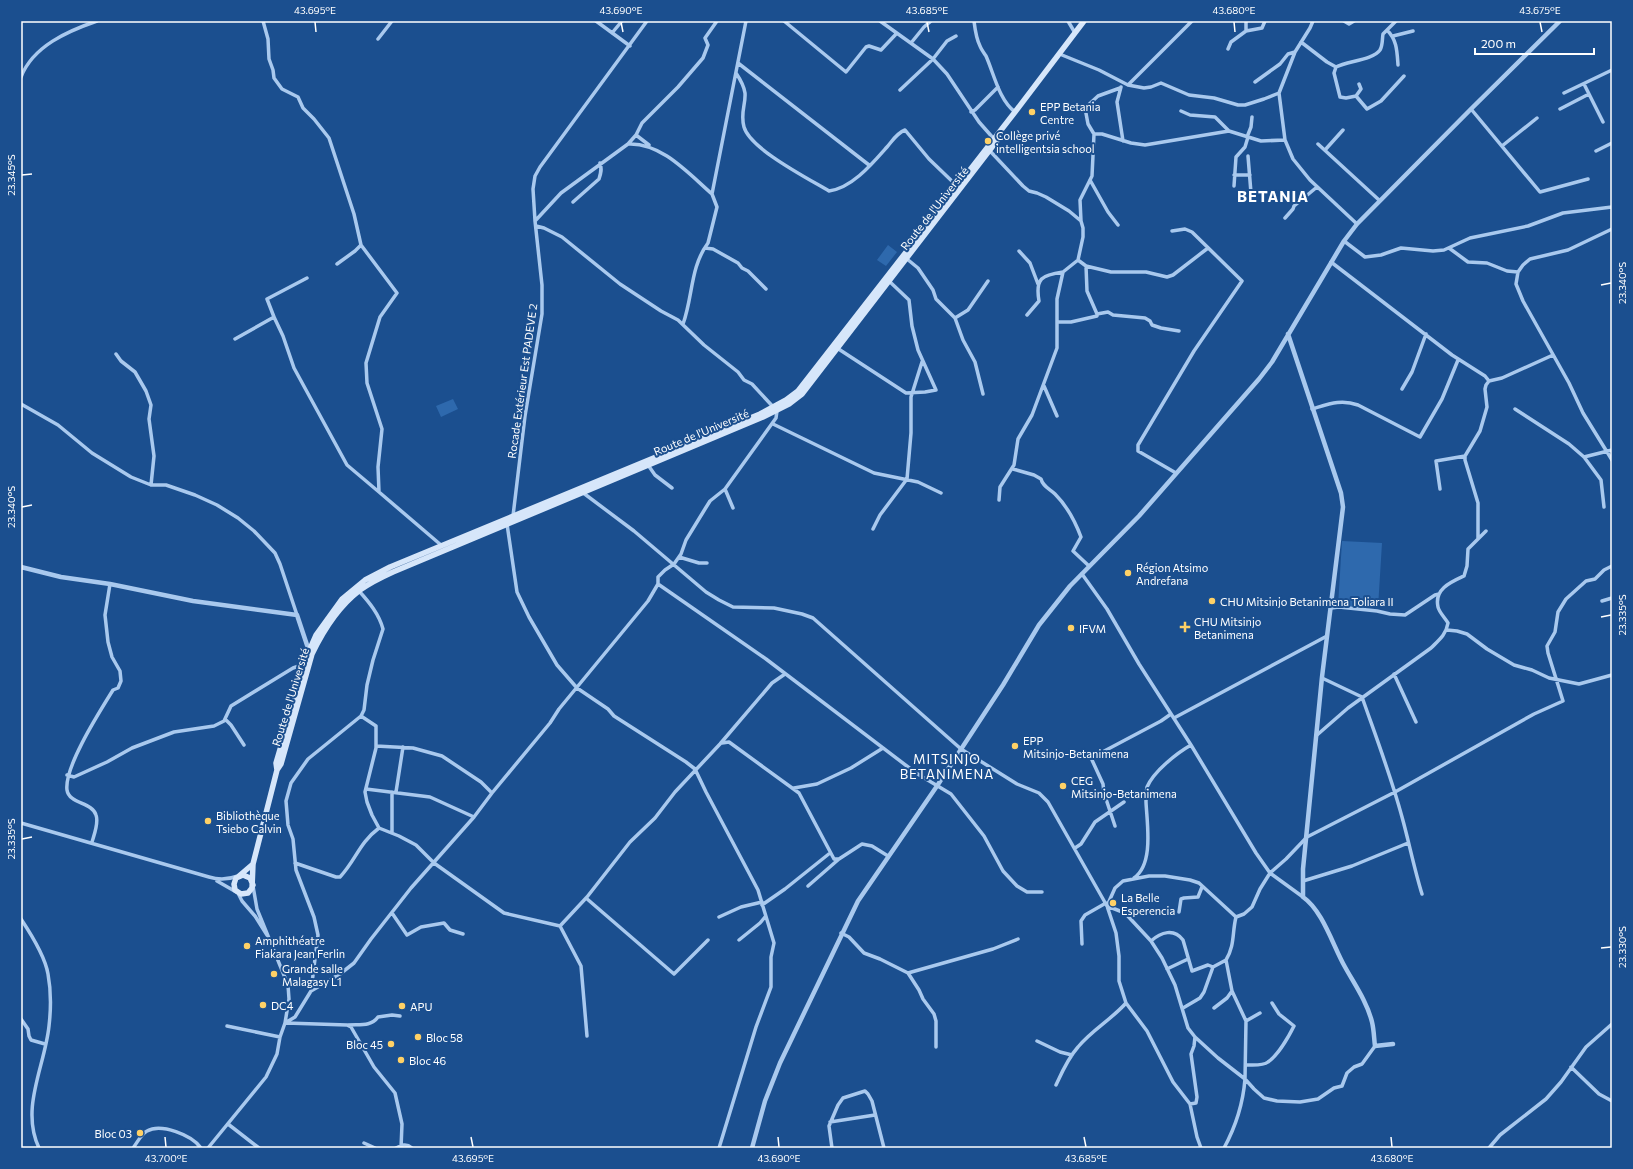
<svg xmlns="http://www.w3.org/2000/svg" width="1633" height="1169" font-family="Commissioner,sans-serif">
<rect width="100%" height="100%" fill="#1b4f8f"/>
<path fill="#2e69ad" d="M888 245 897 252 886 266 877 260Z
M453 399 458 409 441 417 436 406Z
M1342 541 1382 543 1378 608 1338 606Z"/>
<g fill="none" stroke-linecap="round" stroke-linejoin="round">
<path stroke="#a9c9ee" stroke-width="3.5" d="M263 21 268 39 269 59 273 70 274 78 282 89 298 97 303 108 314 119 329 138 354 214 361 245 397 293 380 317 366 363 367 383 382 429 378 467 379 492 441 545
M596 21 630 46
M784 21 846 72 866 47 869 46 881 50 897 33
M880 21 933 59 947 74 979 122 994 139
M974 21C975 29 976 38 980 46 981 49 984 53 986 56 994 74 999 100 1015 112
M1068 21 1075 33
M1313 21 1310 28 1295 52 1279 93 1285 140 1293 159 1310 180 1357 224
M1344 21 1349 24 1354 21
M1387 30C1397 40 1397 51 1398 65
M1246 31 1262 28 1265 21
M612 33 622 21
M1393 36 1413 31
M378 39 392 21
M1301 42 1327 62 1336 67
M911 43 924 27 931 21
M1228 49 1231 42 1246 31V21
M1062 55 1099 70 1128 85 1144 88 1151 87 1161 83 1189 95 1214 98 1238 105H1245L1264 99 1279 93
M738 63 869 165
M736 73C740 79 744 86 745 93 746 104 740 113 744 127 750 149 809 179 829 191 852 188 872 164 887 147 893 140 897 133 905 130L929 159 957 186
M21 77C33 46 68 31 97 21
M1255 82 1280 64 1288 54 1295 52
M1359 84 1361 89 1356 96 1346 98 1340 97 1334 73 1336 67C1347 61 1373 60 1380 50 1383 45 1382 39 1383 34L1396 21
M1584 84 1603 122
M1128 85 1192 21
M1121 87 1117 102 1123 141
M900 90 933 59 947 41 956 36
M1564 93 1612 70
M1356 96 1367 109 1381 101 1404 76
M1471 109 1540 192 1588 179
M1560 109 1589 94
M1181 111 1190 115 1215 117 1229 131
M971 112 975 110 998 87
M1094 134 1088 124 1085 108 1098 96 1120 88
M636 135 649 145
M1247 137 1251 127 1252 117
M628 144 636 135 642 123 678 87 703 58 708 45 705 38 717 21
M1318 144 1379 200
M1502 146 1537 118
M1325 150 1343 130
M990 151 1023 186 1029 191 1037 193 1046 197 1069 211 1081 221 1083 228V237L1078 260 1063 272 1057 299V348L1032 415 1018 439 1014 465 1000 487 999 500
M1596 151 1612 143
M1248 156 1251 193
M1234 175H1250
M1090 180 1108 212 1118 225
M1234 186 1236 157 1245 147 1248 137
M573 202 599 179C601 173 602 169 600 163
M1285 218 1293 209 1294 206 1317 187
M535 221 561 193 628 144C661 142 689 174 712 194L746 21
M1081 221 1080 200 1092 176 1094 134H1102L1131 143 1145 145 1229 131 1261 141 1285 140
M1612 229 1568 250 1530 259 1523 265 1518 272 1516 284 1523 301 1569 383 1583 413 1612 460
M1172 231 1185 229 1192 232 1242 281 1194 351 1138 445V451L1176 473
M1344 241 1365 257 1381 255 1401 248 1433 251 1444 250 1470 238 1528 226 1563 213 1612 207
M705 248 713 249 738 263 742 268 748 271 766 289
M1449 248 1468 262 1487 263 1507 271 1518 272
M1019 251 1030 263 1038 284
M907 259 918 268 933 290 936 299 955 318 963 340 975 362 983 394
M1078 260 1086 266 1111 272H1146L1167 277 1173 275 1208 248
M1331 262 1452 355 1485 376 1489 381
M337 264 355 251 361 245
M1086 266 1087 291 1097 314
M1027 315 1039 301C1035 278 1042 275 1063 272
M274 317 267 299 307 278
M955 318 968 310 988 281
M1057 322H1071L1097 316V314L1108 312 1113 315 1145 318 1150 321 1152 325 1161 328 1179 331
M683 324C693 297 690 267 708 243L717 207 712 194
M235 339 274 317 283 336 294 368 347 465 379 492
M837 348 906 393 925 392 936 390 918 350 912 326 909 300 889 281
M116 354 121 361 135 372 146 391 151 405 149 419 154 456 151 485
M1044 386 1057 416
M1402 389 1412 372 1426 334
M21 404 58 425 92 453 131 477 151 485H166L195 495 217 505 238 518 254 531 275 553 280 564 297 615
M1312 409C1329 404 1341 399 1358 405L1420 437 1442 399 1458 360
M1515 409 1569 444 1584 457 1601 480 1604 507
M773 424 874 473 918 482 941 493
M1584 457 1612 450
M648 465 655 475 672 488
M1013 469 1034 475 1041 479C1043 487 1050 489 1055 494 1067 506 1075 521 1081 537L1073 551 1089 566
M725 489 733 508
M1440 489 1436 461 1465 456
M582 492 634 531 706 592 719 600 733 607 774 608 802 614 813 618 961 749 1017 784 1039 793 1048 802 1107 906 1116 933 1119 956V981L1126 1003 1147 1031 1173 1082 1190 1104 1197 1137 1201 1148
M513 516 525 416 542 314V285L535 221 533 189 535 176 540 167 647 21
M507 524 517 592 529 617 557 665 577 688 608 709 614 716 686 762 695 769 706 792 758 890 774 943 771 957V987L756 1027 719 1148
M873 529 880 515 907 479 911 433V397L922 362
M1478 538V503L1465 460V456L1480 431 1487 407 1485 389 1486 385 1489 381 1502 378 1553 355
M679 557 699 563H707
M1082 574 1107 609 1139 664 1191 745 1256 853 1270 873 1260 889 1252 907 1244 914 1236 917C1232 933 1235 945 1226 960L1232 991 1246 1021 1245 1079 1254 1089 1264 1098 1277 1101 1300 1102 1318 1099 1334 1088 1342 1086 1347 1073 1354 1067 1362 1064 1375 1046
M658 584 766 659 916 773 951 794 984 836 1003 871 1017 886 1027 892H1042
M1602 601 1612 598
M1331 608 1339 607 1377 611 1390 614 1405 615 1435 595 1439 594
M1447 630 1457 631 1467 634 1487 649 1514 665 1532 670 1549 678 1579 684 1612 675
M1394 674 1416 722
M1322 678 1362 697C1376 737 1391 776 1402 817 1409 842 1414 868 1422 894
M1174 718 1327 636
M225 719 231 725 244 745
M1317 735 1348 708 1431 648C1439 640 1446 635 1448 623 1445 618 1439 612 1438 607 1434 589 1451 582 1464 576L1467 566 1468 549 1486 531
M722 743 729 742 799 793 834 859H839L862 844 872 846 888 856
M376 746 413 748 442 756 481 782 492 793
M67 775 74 777 107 762 132 748 174 732 214 726 224 721 231 706 293 668 305 664
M794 788 817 784 851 768 883 748
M366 789 430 797 474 817
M396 792 403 747
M21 823 209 877C219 880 227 880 238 876
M1115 826 1104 793 1103 784 1092 760 1093 757 1161 721 1171 714
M379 828 399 836 416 845 434 863 504 913 560 926
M392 832V792
M92 842C94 835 99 823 96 815 92 802 69 804 67 790 64 767 100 711 113 690L118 688 121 681 120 671 112 657 108 642 105 615 110 584
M1075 848 1081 844 1095 822 1124 802
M295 863 336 877H340C356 860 359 843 379 828L372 815 367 802 365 792 376 748V726L361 716
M1134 878C1154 864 1147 824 1146 802 1146 797 1146 792 1147 787 1154 771 1177 753 1191 745
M217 881 238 893 242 901 255 916 267 935
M1303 881 1352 866 1408 843
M808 886 839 859
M1303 897 1270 873 1286 859 1307 837 1395 792 1534 714 1563 701 1548 653 1547 646 1555 632 1558 612 1566 599 1586 581 1595 579 1604 570 1612 566
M586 898 674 974 708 940
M762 905 785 889 830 853
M1107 906 1125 913 1151 941 1162 958 1175 985 1188 1028 1195 1037 1218 1058 1245 1079C1243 1104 1236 1126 1224 1148
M1107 906 1115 888 1123 881 1149 876H1165L1190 880 1199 883 1236 917
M1179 912 1181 899 1184 898 1198 897 1202 887
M392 913 407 935 421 927 444 923 450 930 463 934
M719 917 741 907 762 902
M21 919C31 934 45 956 48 974 51 990 51 1009 49 1026 45 1066 20 1108 39 1148
M841 933 849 937 864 953 880 959 908 973 919 990 923 999 934 1014 936 1021V1047
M739 940 760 923 765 917
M1151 941C1161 932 1174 928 1183 940L1192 971 1208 965 1213 967
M1082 944 1081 921 1085 915 1106 903
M1167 969 1188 959
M908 973 993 949 1018 939
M311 991 318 935 314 917 296 870 293 839 288 825 286 801 291 783 308 759 361 716 364 710 367 685 373 660 383 629C379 614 369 602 359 591
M1183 1008 1200 998 1204 992 1213 967 1226 960
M1214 1008 1227 998 1232 991
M21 1019 28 1029 29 1036 31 1040 45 1044
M1246 1021 1260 1013
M285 1023 295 1017 311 991 340 974 354 963 371 939 411 888 474 817 492 793 550 723 559 709 648 601 658 584V577L665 570 674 564 681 554 686 540 705 509 710 501 725 489 776 418 777 411 752 384 744 380 738 372 704 345 678 320 661 311 620 284 562 237 544 228 536 226
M286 1023 347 1025 351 1027 374 1067 395 1093 402 1124 401 1148
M348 1025C359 1024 371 1027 378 1017L392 1015 400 1016
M227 1026 280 1037
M587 1036 581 966 560 926 587 897 630 842 655 818 675 792 720 744 772 683 785 674
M1037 1041 1060 1052 1072 1055
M1247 1065C1253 1065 1263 1066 1268 1062 1278 1055 1289 1036 1294 1026L1279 1014 1272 1003
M1571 1067 1599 1094 1612 1101
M1056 1085C1062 1072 1068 1058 1078 1047 1092 1030 1112 1019 1126 1003
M1190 1104 1196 1103 1197 1097 1191 1054 1194 1046 1195 1037
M830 1122 875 1115
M228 1124 259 1148
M364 1143 375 1148
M133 1148C137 1143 141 1134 147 1131 161 1123 192 1135 201 1148
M208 1148 266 1077 277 1054 280 1037 285 1023 289 999 288 985 257 909 253 886
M396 1148C402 1145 406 1143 412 1148
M832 1148 829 1126 838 1105 843 1098 865 1091 868 1094 872 1101 884 1148
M1489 1148 1500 1135 1546 1099 1561 1082 1586 1047 1612 1024"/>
<path stroke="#a9c9ee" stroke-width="4.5" d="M1288 334 1341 493 1343 507 1322 677 1303 869V897C1323 911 1333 946 1345 967 1355 985 1367 1002 1372 1022 1374 1030 1374 1039 1375 1046L1393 1044
M21 567 61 577 110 584 193 601 297 615 309 651
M752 1148 765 1101 780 1063 858 901 937 786 1003 685 1039 625 1070 586 1139 516 1259 379 1272 362 1344 241 1357 224 1471 109 1560 21"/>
<path stroke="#d6e6fa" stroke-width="5.5" d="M277 770 281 764 312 654C323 631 339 606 360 590 370 583 382 577 393 572L763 417 789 404 802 394 999 138
M239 876 253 864
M253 885 250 878 243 875 236 878 234 884 235 890 241 894 248 893 252 888 253 864 277 770 276 763 309 651 316 635 342 599 365 580 390 567 760 414 786 400 798 391 1015 112 1084 21"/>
</g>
<path fill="none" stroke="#fff" stroke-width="1.5" d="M315 22 316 32M621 22 623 32M927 22 929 32M1234 22 1235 32M1540 22 1542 32M22 175 32 174M1601 285 1611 283M22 507 32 505M1601 617 1611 615M22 839 32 837M1601 948 1611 947M165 1137 166 1147M471 1137 473 1147M778 1137 779 1147M1084 1137 1086 1147M1391 1137 1392 1147"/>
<g fill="#ffd166" stroke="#1b4f8f" stroke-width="1.5">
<circle cx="1032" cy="112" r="4"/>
<circle cx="988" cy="141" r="4"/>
<circle cx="1128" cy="573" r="4"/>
<circle cx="1212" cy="601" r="4"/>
<path d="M1183 621h4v4h4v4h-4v4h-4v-4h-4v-4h4z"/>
<circle cx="1071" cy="628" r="4"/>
<circle cx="1015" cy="746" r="4"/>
<circle cx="1063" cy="786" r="4"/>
<circle cx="208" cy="821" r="4"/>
<circle cx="1113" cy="903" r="4"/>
<circle cx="247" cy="946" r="4"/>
<circle cx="274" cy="974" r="4"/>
<circle cx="263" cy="1005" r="4"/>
<circle cx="402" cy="1006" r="4"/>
<circle cx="418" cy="1037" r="4"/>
<circle cx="391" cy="1044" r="4"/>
<circle cx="401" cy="1060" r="4"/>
<circle cx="140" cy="1133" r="4"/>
</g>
<g text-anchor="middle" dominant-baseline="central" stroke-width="4" stroke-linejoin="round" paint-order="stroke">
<g font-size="11" fill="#fff" stroke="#1b4f8f" text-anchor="start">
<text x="1040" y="106">EPP Betania<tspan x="1040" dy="13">Centre</tspan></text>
<text x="996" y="135">Collège privé<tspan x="996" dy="13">intelligentsia school</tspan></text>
<text x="1136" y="567">Région Atsimo<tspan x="1136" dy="13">Andrefana</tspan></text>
<text x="1220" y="601">CHU Mitsinjo Betanimena Toliara II</text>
<text x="1194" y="621">CHU Mitsinjo<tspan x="1194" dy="13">Betanimena</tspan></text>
<text x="1079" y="628">IFVM</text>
<text x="1023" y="740">EPP<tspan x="1023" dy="13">Mitsinjo-Betanimena</tspan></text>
<text x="1071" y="780">CEG<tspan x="1071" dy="13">Mitsinjo-Betanimena</tspan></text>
<text x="216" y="815">Bibliothèque<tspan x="216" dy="13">Tsiebo Calvin</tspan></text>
<text x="1121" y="897">La Belle<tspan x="1121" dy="13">Esperencia</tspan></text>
<text x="255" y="940">Amphithéatre<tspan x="255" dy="13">Fiakara Jean Ferlin</tspan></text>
<text x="282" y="968">Grande salle<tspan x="282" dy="13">Malagasy L1</tspan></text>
<text x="271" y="1005">DC4</text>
<text x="410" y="1006">APU</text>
<text x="426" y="1037">Bloc 58</text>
<text x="383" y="1044" text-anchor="end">Bloc 45</text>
<text x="409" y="1060">Bloc 46</text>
<text x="132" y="1133" text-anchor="end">Bloc 03</text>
</g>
<g font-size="11" fill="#fff" stroke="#1b4f8f">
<text transform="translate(934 208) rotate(-52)">Route de l'Université</text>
<text transform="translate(522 381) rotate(-82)">Rocade Extérieur Est PADEVE 2</text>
<text transform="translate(701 432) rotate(-23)">Route de l'Université</text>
<text transform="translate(290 697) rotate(-73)">Route de l'Université</text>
</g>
<g font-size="13" letter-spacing="1" fill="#fff" stroke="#1b4f8f">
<text x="947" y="759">MITSINJO<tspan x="947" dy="15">BETANIMENA</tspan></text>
</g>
<g font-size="15" font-weight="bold" letter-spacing="1" fill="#fff" stroke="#1b4f8f">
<text x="1273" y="196">BETANIA</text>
</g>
</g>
<rect width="1633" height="1169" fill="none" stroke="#1b4f8f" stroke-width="44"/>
<path d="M1475 48v6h119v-6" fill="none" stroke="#ffffff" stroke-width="2"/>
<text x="1481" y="48" font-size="12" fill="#ffffff" stroke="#1b4f8f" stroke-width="3" paint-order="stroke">200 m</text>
<rect x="22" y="22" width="1589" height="1125" fill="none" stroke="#fff" stroke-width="1.5"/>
<g font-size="10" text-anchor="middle" fill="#fff">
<text x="315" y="14">43.695°E</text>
<text x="621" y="14">43.690°E</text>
<text x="927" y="14">43.685°E</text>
<text x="1234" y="14">43.680°E</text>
<text x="1540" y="14">43.675°E</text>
<text transform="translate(11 175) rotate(-90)" y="4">23.345°S</text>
<text transform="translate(1622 283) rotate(-90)" y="4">23.340°S</text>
<text transform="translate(11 507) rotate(-90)" y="4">23.340°S</text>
<text transform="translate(1622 615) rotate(-90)" y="4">23.335°S</text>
<text transform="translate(11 839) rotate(-90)" y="4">23.335°S</text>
<text transform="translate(1622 947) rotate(-90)" y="4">23.330°S</text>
<text x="166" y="1162">43.700°E</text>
<text x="473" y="1162">43.695°E</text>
<text x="779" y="1162">43.690°E</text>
<text x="1086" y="1162">43.685°E</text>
<text x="1392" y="1162">43.680°E</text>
</g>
</svg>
